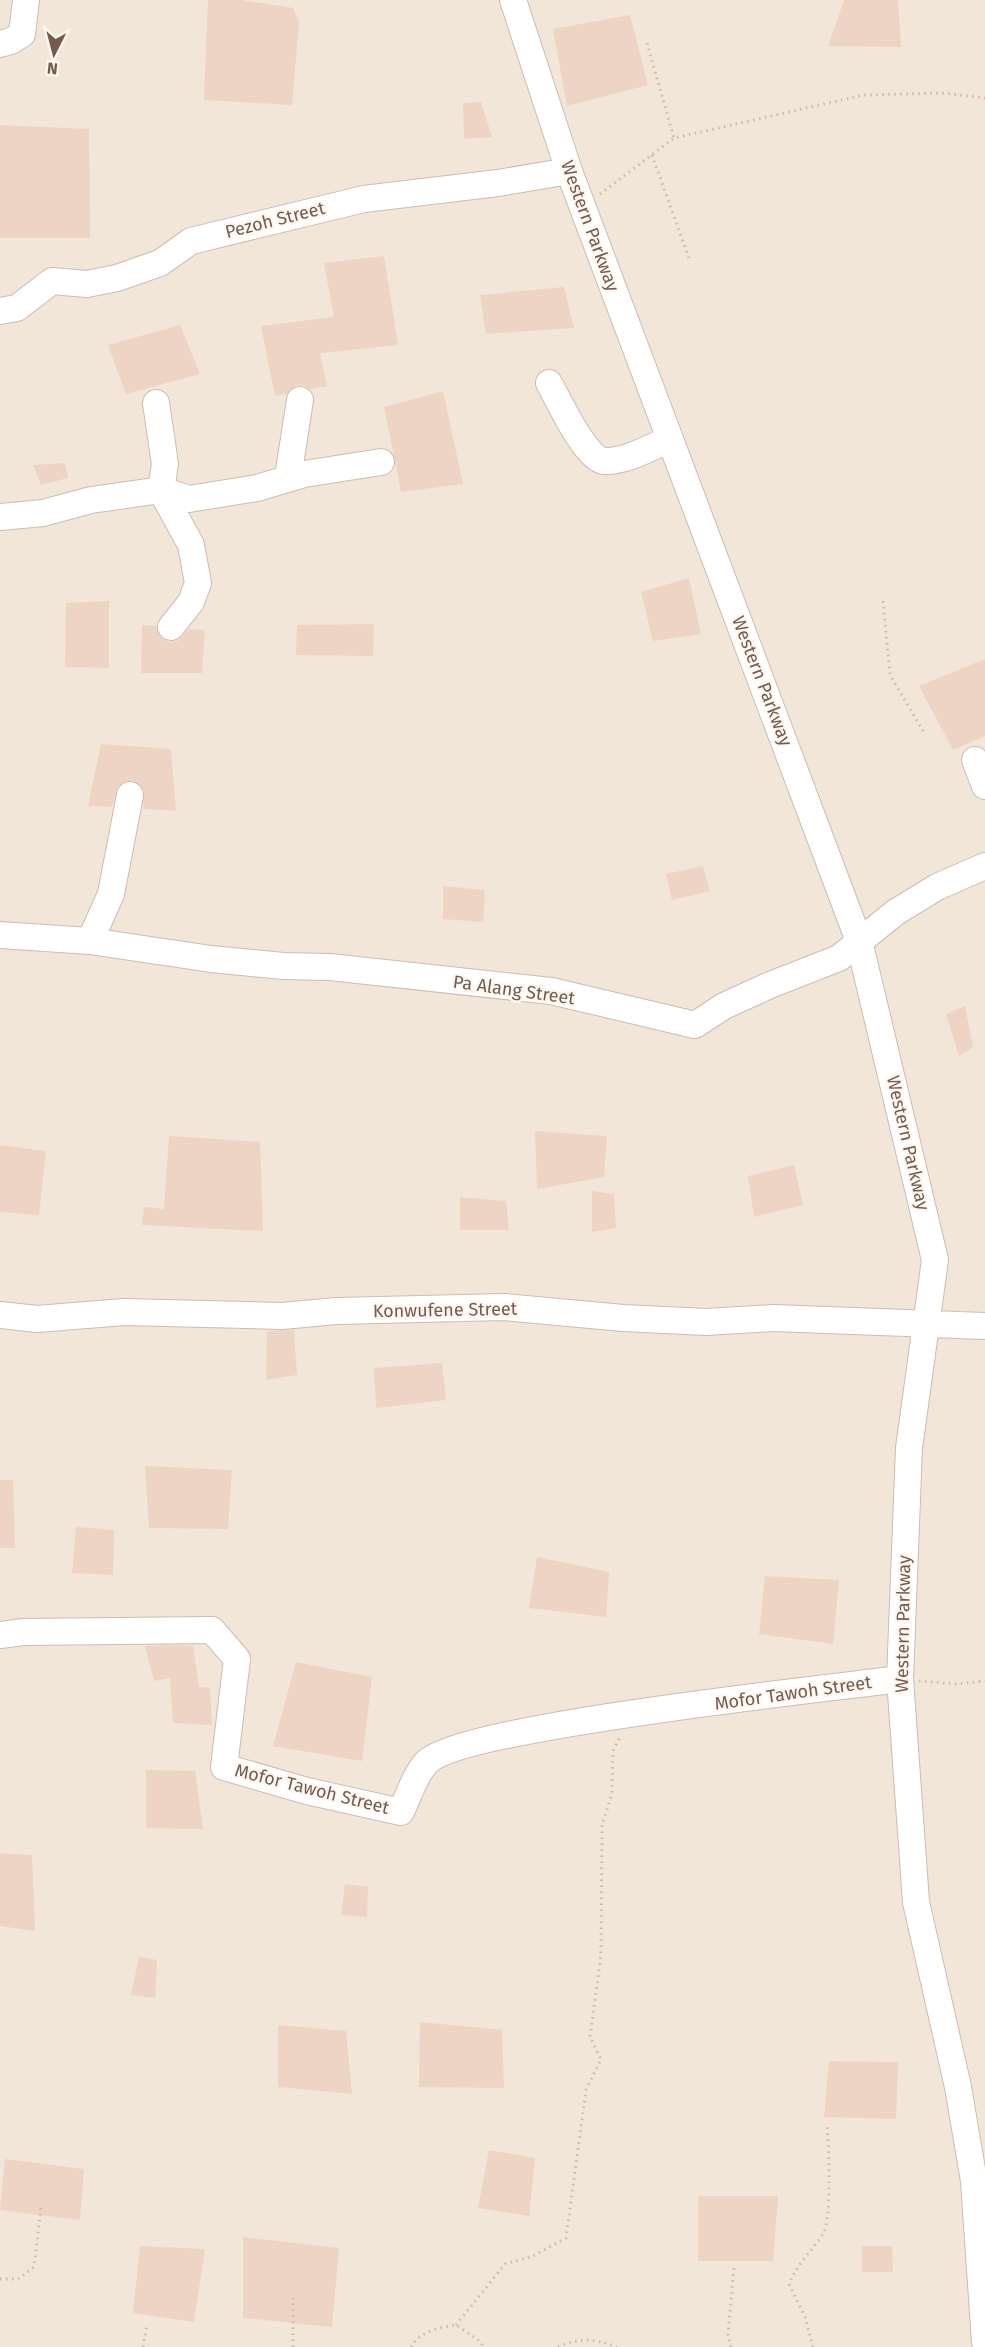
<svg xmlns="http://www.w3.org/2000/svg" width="985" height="2347" font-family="'Fira Sans',sans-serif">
<rect width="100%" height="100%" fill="#fbf4eb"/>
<path fill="#f2e6d9" d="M0 0H985V2347H0Z"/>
<path fill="#eed4c4" d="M208 0H241L293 8 299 22 292 105 204 100Z
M844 0H898L901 47 828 46Z
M630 15 648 85 567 106 553 29Z
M481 102 492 137 464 139 463 103Z
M0 125 89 129 90 238H0Z
M384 256 398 345 320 353 327 386 310 389 303 385 295 386 287 394 275 396 261 326 334 317 324 263Z
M564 287 574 328 486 334 480 295Z
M180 325 200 374 126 394 108 345Z
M443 391 463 484 401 492 384 407Z
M65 463 68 478 41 485 33 465Z
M689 578 701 634 653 641 641 592Z
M109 601V668L65 667 66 603Z
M374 624 373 656 296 655 297 625Z
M142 625 156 626 161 638 169 642 177 641 189 629 205 630 202 673H141Z
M985 659V736L953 750 919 686Z
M101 744 171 749 176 811 143 809 144 790 132 780 118 786 112 807 88 806Z
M703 866 710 891 672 900 666 874Z
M443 886 485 890 483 922 443 919Z
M965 1006 973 1047 959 1056 946 1014Z
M535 1131 607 1136 604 1177 537 1189Z
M169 1136 260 1142 263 1231 142 1225 144 1207 164 1209Z
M0 1145 46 1151 39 1215 0 1212Z
M794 1165 803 1205 754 1217 748 1176Z
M592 1191 614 1194 616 1228 592 1232Z
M460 1197 506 1201 509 1230H460Z
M294 1330 297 1375 266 1380 267 1331Z
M442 1363 446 1400 376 1408 374 1368Z
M145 1466 232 1470 228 1529 149 1528Z
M0 1480H13L15 1548H0Z
M76 1527 114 1530 113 1575 72 1573Z
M537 1557 609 1572 606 1617 529 1608Z
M765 1576 839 1580 833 1644 759 1634Z
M180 1645 193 1646 199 1687 210 1688 212 1725 173 1723 170 1678 154 1681 145 1646Z
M296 1662 372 1677 362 1761 273 1746Z
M146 1770 195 1771 203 1829 146 1828Z
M0 1853 32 1855 35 1931 0 1926Z
M345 1884 368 1887 367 1917 341 1915Z
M139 1957 157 1960 155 1998 131 1995Z
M420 2022 502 2030 504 2088 419 2087Z
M278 2025 346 2031 352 2094 278 2087Z
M829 2061 898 2062 896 2119 824 2117Z
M489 2150 535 2158 529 2216 478 2208Z
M5 2159 84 2169 80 2220 0 2210Z
M698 2196H778L773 2261H698Z
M243 2237 339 2248 332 2327 243 2318Z
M140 2246 205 2249 194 2322 133 2313Z
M862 2246H892L893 2272H862Z"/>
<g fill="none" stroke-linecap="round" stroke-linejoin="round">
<g stroke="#cdbcb1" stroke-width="28">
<path id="minor" d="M513 0 569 171 859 941 935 1260 909 1448 900 1679 916 1902 958 2087 974 2181 985 2342
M0 44 11 41 22 34 26 0
M0 311 17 308 52 281 87 284 117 278 160 263 191 241 364 199 498 183 569 171
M549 383C558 399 586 460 604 461 626 462 651 447 670 439
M156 403 165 464 161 490 191 545 198 583 191 602 171 627
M288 477 300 400
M0 517 43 513 91 500 161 490 189 499 257 488 304 474 381 462
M975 760 985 786
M0 935 90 941 211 959 283 966 330 967 551 991 695 1025 724 1006 770 985 839 958 896 912 937 887 985 866
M90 941 111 894 130 795
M0 1315 37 1319 124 1312 282 1316 337 1311 504 1307 623 1318 706 1322 774 1318 985 1326
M0 1635 23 1632 212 1630 237 1659 224 1767 307 1791 401 1812C408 1797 415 1775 426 1763 458 1727 830 1688 900 1679"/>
</g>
<path stroke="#d3b7a7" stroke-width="3" stroke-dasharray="1.5 4.5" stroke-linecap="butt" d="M647 43 674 138
M652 155 690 261
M600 194 674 138 864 95 944 93 985 98
M883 601 890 675 923 731
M919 1681 957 1684 985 1681
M0 2279H18L34 2267 41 2207
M456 2325 505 2264 533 2256 566 2238 586 2090 601 2059 590 2037 601 1955 602 1825 612 1793 613 1751 620 1737
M143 2347 147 2324
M293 2347V2298
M411 2347C419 2332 440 2327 456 2325L481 2342 483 2347
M558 2347C579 2337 596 2339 617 2347
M731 2347 728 2334 734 2267
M813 2347 805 2317 789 2284C797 2264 812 2251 823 2234 832 2219 829 2145 827 2126"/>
<use href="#minor" stroke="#fff" stroke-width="26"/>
</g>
<g text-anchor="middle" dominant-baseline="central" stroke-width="5" stroke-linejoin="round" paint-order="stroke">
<g font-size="18" fill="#745b4f" stroke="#fef8f1">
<text transform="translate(275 220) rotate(-14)">Pezoh Street</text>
<text transform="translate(590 226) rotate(70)">Western Parkway</text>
<text transform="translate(762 681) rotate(69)">Western Parkway</text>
<text transform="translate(514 990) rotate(8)">Pa Alang Street</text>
<text transform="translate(908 1143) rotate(77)">Western Parkway</text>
<text transform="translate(445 1310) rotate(-1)">Konwufene Street</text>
<text transform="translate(903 1624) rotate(-89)">Western Parkway</text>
<text transform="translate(793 1693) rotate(-8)">Mofor Tawoh Street</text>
<text transform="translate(312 1789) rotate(14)">Mofor Tawoh Street</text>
</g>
</g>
<g transform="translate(54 54) rotate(186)" stroke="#fef8f1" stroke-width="4.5" paint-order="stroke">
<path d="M0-4.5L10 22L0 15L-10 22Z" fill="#745b4f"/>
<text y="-9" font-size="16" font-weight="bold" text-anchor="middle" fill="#745b4f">N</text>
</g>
</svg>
